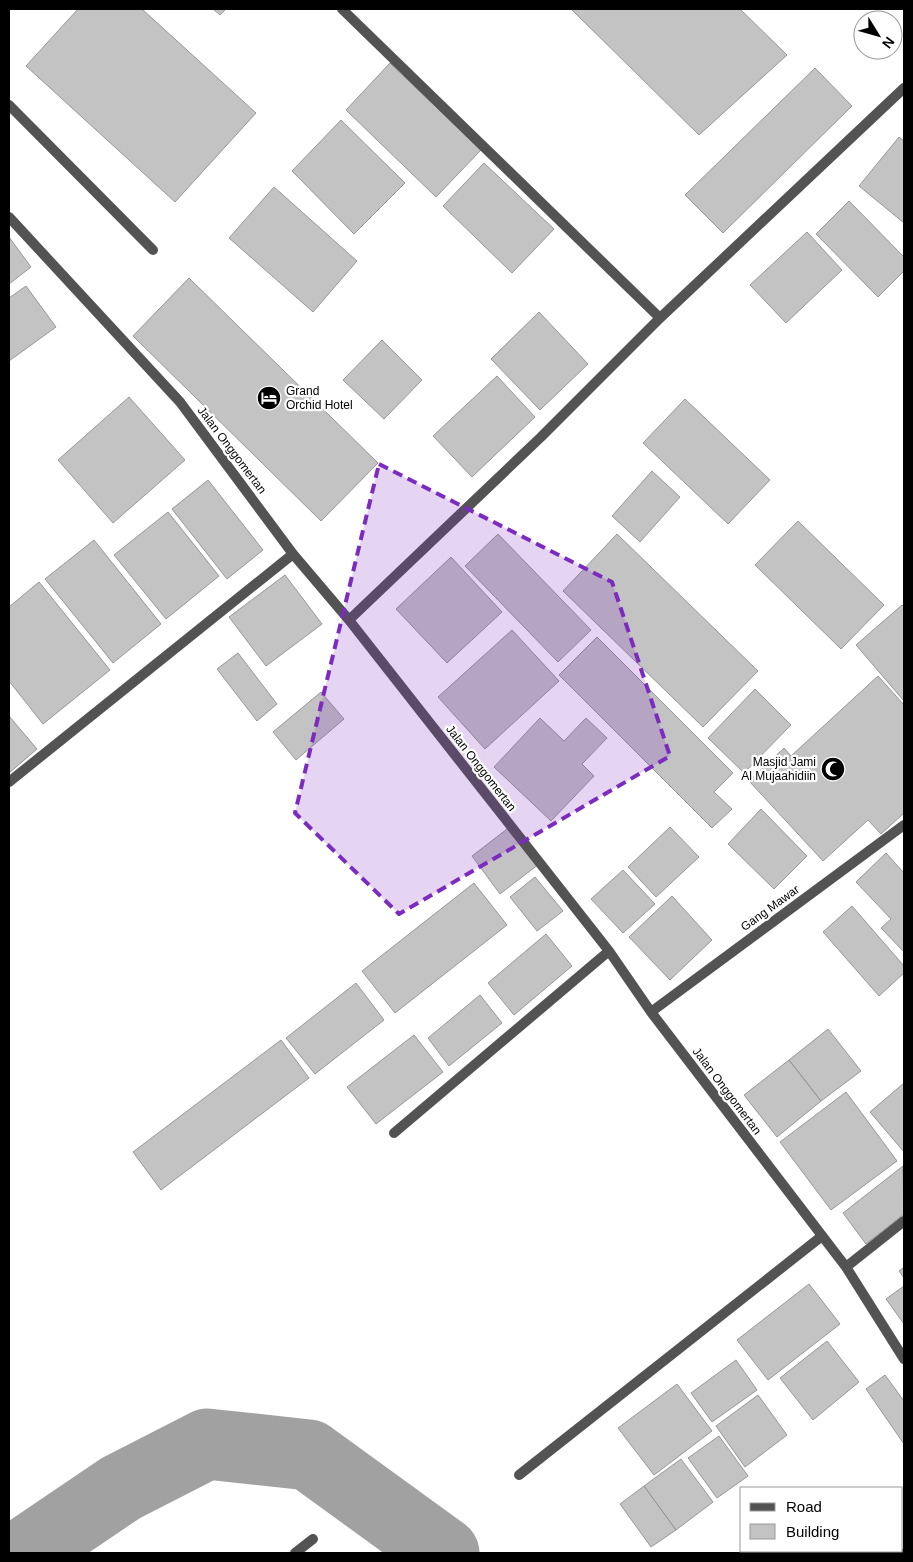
<svg xmlns="http://www.w3.org/2000/svg" width="913" height="1562" font-family="Helvetica,sans-serif">
<rect width="100%" height="100%" fill="#fff"/>
<g fill="none" stroke-linecap="round" stroke-linejoin="round">
<path stroke="#a1a1a1" stroke-width="71" d="M25 1553 121 1488 207 1444 309 1455 444 1553"/>
</g>
<path fill="#c3c3c3" stroke="#979797" d="M78 9H142L256 113 175 202 26 66Z
M213 9H226L220 15Z
M571 9H740L787 55 699 135Z
M390 63 481 150 436 197 346 110Z
M815 68 852 106 723 233 685 195Z
M341 120 405 183 354 234 292 171Z
M899 137 904 141V223L859 186Z
M484 163 554 229 512 273 443 206Z
M274 187 357 261 313 312 229 238Z
M849 201 904 257V271L878 297 816 234Z
M807 232 842 270 786 323 750 285Z
M9 237 31 267 9 284Z
M189 278 378 463 321 521 133 336Z
M26 286 56 327 9 361V298Z
M539 312 588 364 540 410 491 359Z
M382 340 422 380 384 419 343 380Z
M497 376 535 417 472 477 433 436Z
M129 397 185 460 113 523 58 460Z
M685 399 770 480 728 524 643 443Z
M652 471 680 497 640 542 612 516Z
M208 480 263 550 227 579 172 509Z
M168 512 219 576 166 619 114 555Z
M798 521 884 605 841 649 755 565Z
M498 534 591 630 558 662 465 566Z
M617 534 758 671 703 727 563 591Z
M94 540 161 624 113 663 45 579Z
M451 557 502 612 447 663 396 609Z
M285 575 322 624 266 666 229 617Z
M39 582 110 670 43 724 9 681V607Z
M902 605 904 607V701L856 645Z
M512 630 559 681 485 749 438 697Z
M597 637 733 773 714 792 732 809 712 828 559 675Z
M238 653 277 704 257 721 217 669Z
M878 676 904 705V813L881 834 868 820 823 861 749 781 784 748 791 756Z
M755 689 791 725 744 773 708 738Z
M321 692 344 719 296 760 273 732Z
M9 716 37 749 9 773Z
M540 718 564 741 586 718 607 738 582 764 594 776 551 821 494 767Z
M761 809 807 856 774 889 728 844Z
M511 826 539 864 500 894 472 856Z
M670 827 699 857 656 897 628 867Z
M886 853 904 873V952L881 928 891 919 856 882Z
M623 870 655 904 623 933 591 899Z
M535 877 563 911 537 931 510 897Z
M474 883 507 925 395 1013 362 971Z
M672 896 712 940 670 980 629 937Z
M852 906 904 966V973L879 996 823 932Z
M546 934 572 966 514 1015 488 983Z
M356 983 384 1020 315 1074 286 1038Z
M480 995 502 1023 449 1066 428 1038Z
M828 1029 861 1071 821 1101 789 1060Z
M414 1035 443 1072 376 1124 347 1087Z
M281 1040 309 1078 161 1190 133 1152Z
M789 1060 821 1101 777 1137 744 1095Z
M904 1083V1152L870 1112Z
M846 1092 897 1161 831 1210 780 1142Z
M903 1166 904 1214 866 1244 843 1213Z
M904 1267V1278L899 1271Z
M809 1284 840 1324 768 1380 737 1340Z
M904 1286V1324L886 1299Z
M827 1341 859 1382 813 1420 780 1378Z
M736 1360 757 1390 712 1422 691 1393Z
M885 1375 904 1401V1444L866 1389Z
M677 1384 712 1431 654 1475 618 1428Z
M758 1395 787 1435 745 1467 716 1426Z
M719 1436 748 1476 717 1498 688 1458Z
M681 1459 713 1502 676 1530 644 1486Z
M644 1486 676 1530 651 1547 620 1504Z"/>
<g fill="none" stroke-linecap="round" stroke-linejoin="round">
<path stroke="#535353" stroke-width="10" d="M9 105 153 250"/>
<path stroke="#535353" stroke-width="10" d="M342 9 660 318
M9 217 180 402 293 554 349 620 609 951 651 1012 846 1267 904 1359
M349 620 541 437 660 318 904 88
M9 782 293 554
M651 1012 904 825
M394 1133 609 951
M846 1267 904 1221
M519 1475 822 1236
M295 1553 313 1539
M895 1553 898 1551"/>
</g>
<path fill="#7b2cbf" fill-opacity="0.2" stroke="#7b2cbf" stroke-width="4" stroke-dasharray="10 6" stroke-linejoin="round" d="M379 464 612 582 670 756 399 914 295 813Z"/>
<defs>
<g id="hotel-disc" transform="scale(1.25)"><circle r="9.5" fill="#000" stroke="#fff"/><path d="M-6-4.5h1.5V1H6V5H4.5V3h-9V5H-6ZM-4 0a1.8 1.8 0 1 1 3.6 0ZM.5 0V-2.5h3Q6-2.5 6 0Z" fill="#fff"/></g>
<g id="mosque-disc" transform="scale(1.25)"><circle r="9.5" fill="#000" stroke="#fff"/><path d="M3.5-4.9A6 6 0 1 0 3.5 4.9A5 5 0 1 1 3.5-4.9Z" fill="#fff"/></g>
</defs>
<g fill-rule="evenodd">
<use href="#hotel-disc" x="269" y="398"/>
<use href="#mosque-disc" x="833" y="769"/>
</g>
<g text-anchor="middle" dominant-baseline="central" stroke-width="4.5" stroke-linejoin="round" paint-order="stroke">
<g font-size="12" fill="#000" stroke="#fff" text-anchor="start">
<text x="286" y="391">Grand<tspan x="286" dy="14">Orchid Hotel</tspan></text>
<text x="816" y="762" text-anchor="end">Masjid Jami<tspan x="816" dy="14">Al Mujaahidiin</tspan></text>
</g>
<g font-size="12" fill="#000" stroke="#fff">
<text transform="translate(232 450) rotate(53)">Jalan Onggomertan</text>
<text transform="translate(481 768) rotate(52)">Jalan Onggomertan</text>
<text transform="translate(770 908) rotate(-36)">Gang Mawar</text>
<text transform="translate(727 1091) rotate(53)">Jalan Onggomertan</text>
</g>
</g>
<rect width="913" height="1562" fill="none" stroke="#000000" stroke-width="20"/>
<rect x="740" y="1487" width="162" height="65" fill="#ffffff" stroke="#999999"/>
<rect x="750" y="1503" width="25" height="8" fill="#535353" stroke="#999999"/>
<text x="786" y="1512" font-size="15" fill="#000000">Road</text>
<rect x="750" y="1524" width="25" height="15" fill="#c3c3c3" stroke="#999999"/>
<text x="786" y="1537" font-size="15" fill="#000000">Building</text>
<g transform="translate(878 35) rotate(127)"><circle r="24" fill="#ffffff" stroke="#999999"/>
<path d="M0-4L9 19L0 12L-9 19Z" fill="#000000"/>
<text y="-8" font-size="14" font-weight="bold" text-anchor="middle" fill="#000000">N</text>
</g>
</svg>
